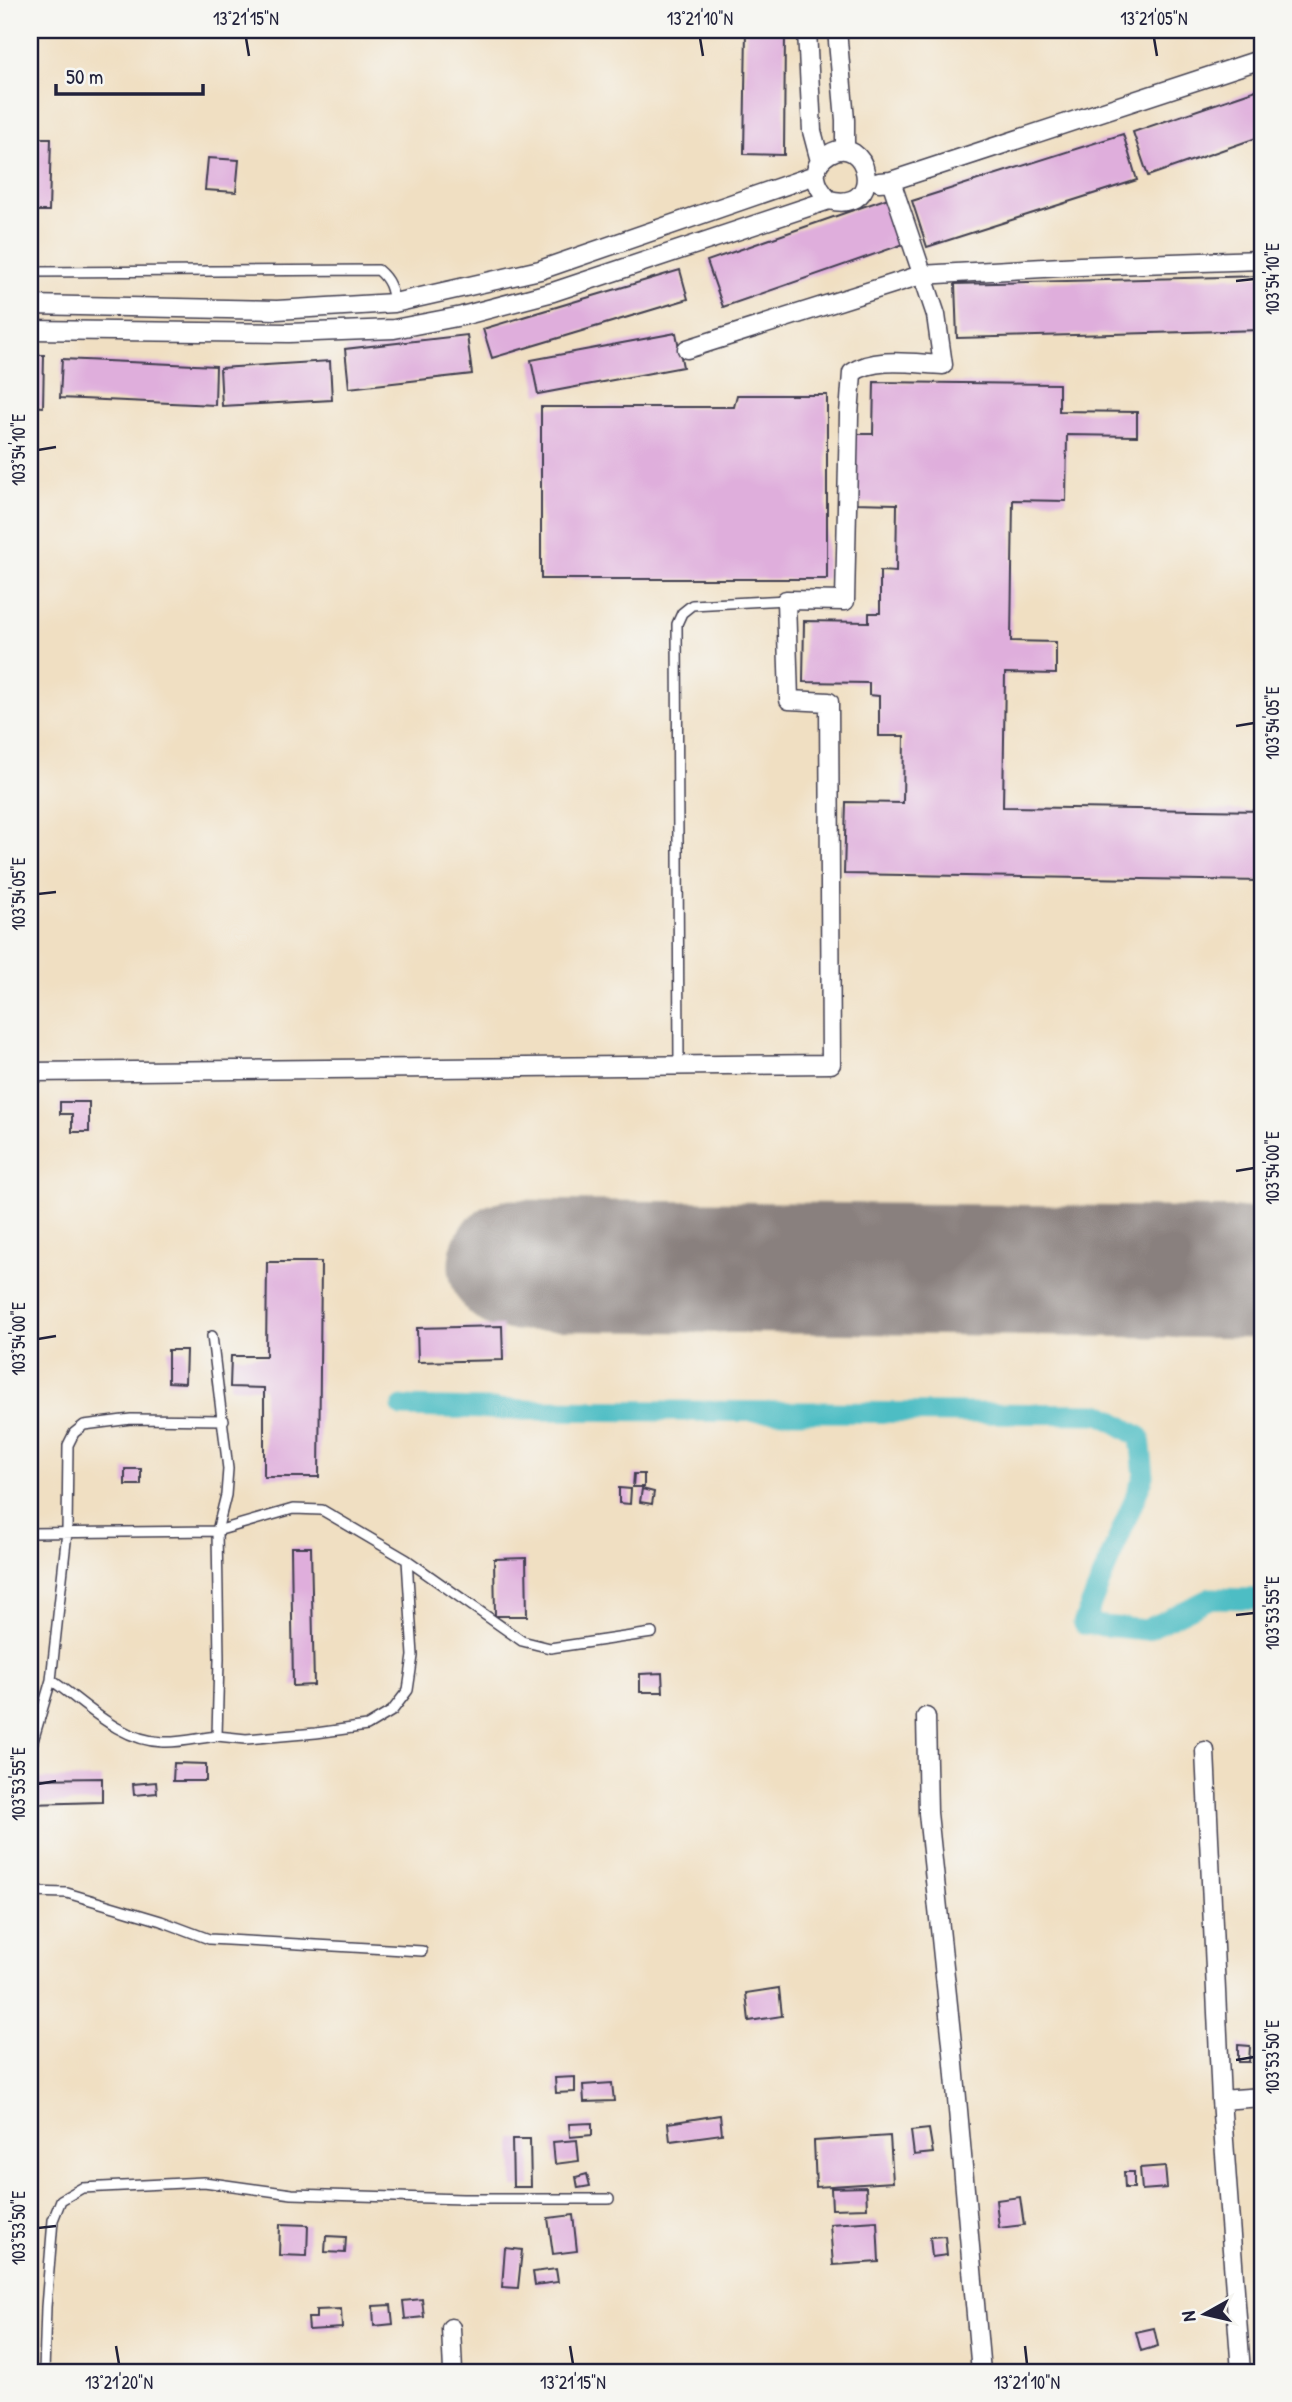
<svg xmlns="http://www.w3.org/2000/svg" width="1292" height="2402" font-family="'Patrick Hand',sans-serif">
<rect width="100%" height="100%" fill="#f6f6f2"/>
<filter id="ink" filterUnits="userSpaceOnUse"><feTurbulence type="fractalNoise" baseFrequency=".0143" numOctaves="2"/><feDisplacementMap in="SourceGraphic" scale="14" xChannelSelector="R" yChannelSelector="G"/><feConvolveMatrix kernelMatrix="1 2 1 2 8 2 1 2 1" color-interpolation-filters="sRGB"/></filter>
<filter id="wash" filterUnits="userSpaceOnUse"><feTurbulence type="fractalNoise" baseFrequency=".00686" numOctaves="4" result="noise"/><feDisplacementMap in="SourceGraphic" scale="28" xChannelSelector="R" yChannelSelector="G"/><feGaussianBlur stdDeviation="1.57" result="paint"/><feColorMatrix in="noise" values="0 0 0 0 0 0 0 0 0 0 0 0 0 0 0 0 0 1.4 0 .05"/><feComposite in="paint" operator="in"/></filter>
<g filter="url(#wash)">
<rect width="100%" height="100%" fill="#f0dfc2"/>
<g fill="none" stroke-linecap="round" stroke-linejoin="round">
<path stroke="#4ebdc4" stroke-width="21" d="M402 1407 528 1410 1101 1414 1140 1437 1144 1476 1083 1624 1146 1630 1211 1598 1262 1599"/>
<path stroke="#89807e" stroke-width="131" d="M514 1265 1262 1273"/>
</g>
<g id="blocks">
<path fill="#dfaedc" d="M746 30H785L784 155 744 154Z
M1262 88V136L1148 176 1133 132Z
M1123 134 1137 180 927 247 912 201Z
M30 138H51L49 211H30Z
M208 158 239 160 236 192 205 190Z
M888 198 904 244 723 307 707 261Z
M680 270 688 299 492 358 483 329Z
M1262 276V330L957 338 955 284Z
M676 333 683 367 538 394 531 360Z
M467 335 472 374 349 388 345 349Z
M30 355H44L43 407 30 406Z
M62 359 216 366 215 405 60 398Z
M330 361 332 400 222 406 220 368Z
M874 382 1059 384V411L1137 412V436L1067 435 1066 501 1013 500 1011 641 1056 642V674L1005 673 1003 807 1262 811V881L844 874 846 802 903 803 904 736H879V696L869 695V683L803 682 804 621 869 622V613H880V571L896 572 897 504 853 503 854 434H873Z
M737 395H827V579H541V407H734Z
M60 1102H89V1132H72V1114H60Z
M267 1262H321L319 1477H264V1388L230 1387 231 1356H266Z
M502 1326 503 1360 418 1362 417 1328Z
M168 1350H186L185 1383 168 1382Z
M125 1469H141V1485H125Z
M634 1474H644V1487H633Z
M619 1488 631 1489 630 1504 619 1503Z
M642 1489 654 1492 652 1504 640 1502Z
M291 1547H311L314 1685 293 1686Z
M526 1558 527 1616H495L494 1559Z
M662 1673 663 1692H640V1674Z
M174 1763 206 1764V1781H173Z
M102 1778V1802L30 1804V1779Z
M156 1782 157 1793 134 1795 133 1784Z
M779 1988 782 2016 749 2021 746 1993Z
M1238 2045 1250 2046 1249 2062H1238Z
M575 2077V2092L556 2093 555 2078Z
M612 2083 614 2101 584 2102 583 2085Z
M720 2115 722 2134 670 2141 668 2123Z
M592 2123V2135L570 2137 569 2124Z
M929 2129 933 2153 914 2155 911 2131Z
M890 2136 893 2182 816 2187 814 2141Z
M512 2139H530L531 2187H513Z
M577 2140 579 2161 555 2164 553 2142Z
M1165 2166 1167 2188 1142 2190 1140 2168Z
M1124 2172H1134V2188H1125Z
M587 2174 590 2186 578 2188 576 2177Z
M866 2187 867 2208 832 2209 831 2188Z
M1020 2197 1024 2225 999 2228 996 2200Z
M573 2215 577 2251 553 2254 548 2218Z
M877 2221 879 2262 833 2265 830 2224Z
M280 2224 308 2225 307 2256 279 2255Z
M326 2236 346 2237 345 2253 325 2252Z
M945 2236 947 2255 932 2257 930 2237Z
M505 2248 522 2250 518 2288 502 2287Z
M556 2269 558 2282 535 2285 533 2272Z
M422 2299 424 2317 405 2319 403 2301Z
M391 2305 393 2324 374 2326 373 2306Z
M341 2309 342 2328 309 2330 308 2318H316V2310Z
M1154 2328 1158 2346 1141 2351 1136 2332Z"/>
</g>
</g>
<g filter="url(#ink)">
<use href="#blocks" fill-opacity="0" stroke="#413e4f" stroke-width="2"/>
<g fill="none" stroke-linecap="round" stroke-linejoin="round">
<g stroke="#413e4f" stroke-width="12">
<path id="lane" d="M30 272 378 270C390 280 392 289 394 303
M679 1066 677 624 682 613 692 605 786 600
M212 1336 228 1469 226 1495 217 1531 219 1659 217 1736 246 1739 316 1733 367 1726 392 1711 408 1690 413 1656 407 1560
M30 1533 217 1531 293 1509 322 1510 407 1560 522 1641 550 1648 652 1633
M217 1736C199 1738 180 1743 163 1742 119 1741 85 1703 51 1680L67 1532 68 1445 74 1433 84 1425 131 1419 224 1420
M30 1751 51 1680
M30 1892 67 1893 161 1921 209 1939 422 1951
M44 2372 46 2307 53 2220 61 2200 82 2188 204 2182 292 2194 463 2199H609"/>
</g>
<g stroke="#413e4f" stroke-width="21">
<path id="street" d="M807 30 812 131 820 161
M837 30 845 120V150
M879 182 891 181 1262 59
M30 305 277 310 394 303 540 270 815 175
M30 330 289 333 394 329 462 316 553 292 829 200C888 214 867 130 829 154 808 167 815 186 829 200
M687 349 921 275 1080 266 1262 260
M30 1072 831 1064 829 702 789 700 786 600 845 601 849 415 852 373C875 356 915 364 943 365L936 315 891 181
M926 1717 928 1813 953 2053 981 2372
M1205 1751 1221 2100 1241 2372
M1221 2100 1262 2097
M451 2328 453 2372"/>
</g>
<use href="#lane" stroke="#fff" stroke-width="9"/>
<use href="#street" stroke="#fff" stroke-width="18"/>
</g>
</g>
<path fill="none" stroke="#22223b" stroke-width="2.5" d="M246 38 249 56M700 38 703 56M1154 38 1157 56M1236 281 1254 279M38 450 56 447M1236 726 1254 723M38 894 56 892M1236 1171 1254 1168M38 1339 56 1336M1236 1615 1254 1613M38 1784 56 1781M1236 2060 1254 2057M38 2228 56 2226M116 2346 119 2364M570 2346 573 2364M1025 2346 1027 2364"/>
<rect width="1292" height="2402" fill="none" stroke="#f6f6f2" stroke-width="77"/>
<g transform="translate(1205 2314) rotate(262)" stroke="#f6f6f2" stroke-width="5" paint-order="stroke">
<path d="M0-5L12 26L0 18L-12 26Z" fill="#22223b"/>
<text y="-10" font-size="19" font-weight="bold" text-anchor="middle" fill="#22223b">N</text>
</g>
<path d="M56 84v10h147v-10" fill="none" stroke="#22223b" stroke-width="3.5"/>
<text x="66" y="84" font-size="21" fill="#22223b" stroke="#f6f6f2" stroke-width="5" paint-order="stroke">50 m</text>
<rect x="38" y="38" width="1216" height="2326" fill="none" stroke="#22223b" stroke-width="2.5"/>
<g font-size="18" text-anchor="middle" fill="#22223b">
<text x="246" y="25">13°21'15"N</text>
<text x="700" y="25">13°21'10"N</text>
<text x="1154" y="25">13°21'05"N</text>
<text transform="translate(1273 279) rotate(-90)" y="6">103°54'10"E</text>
<text transform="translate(19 450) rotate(-90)" y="6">103°54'10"E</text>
<text transform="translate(1273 723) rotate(-90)" y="6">103°54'05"E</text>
<text transform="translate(19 894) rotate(-90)" y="6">103°54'05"E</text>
<text transform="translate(1273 1168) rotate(-90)" y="6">103°54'00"E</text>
<text transform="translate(19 1339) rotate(-90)" y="6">103°54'00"E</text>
<text transform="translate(1273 1613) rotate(-90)" y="6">103°53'55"E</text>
<text transform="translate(19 1784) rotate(-90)" y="6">103°53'55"E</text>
<text transform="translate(1273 2057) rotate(-90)" y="6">103°53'50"E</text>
<text transform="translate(19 2228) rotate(-90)" y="6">103°53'50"E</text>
<text x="119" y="2389">13°21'20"N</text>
<text x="573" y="2389">13°21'15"N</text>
<text x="1027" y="2389">13°21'10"N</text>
</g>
</svg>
